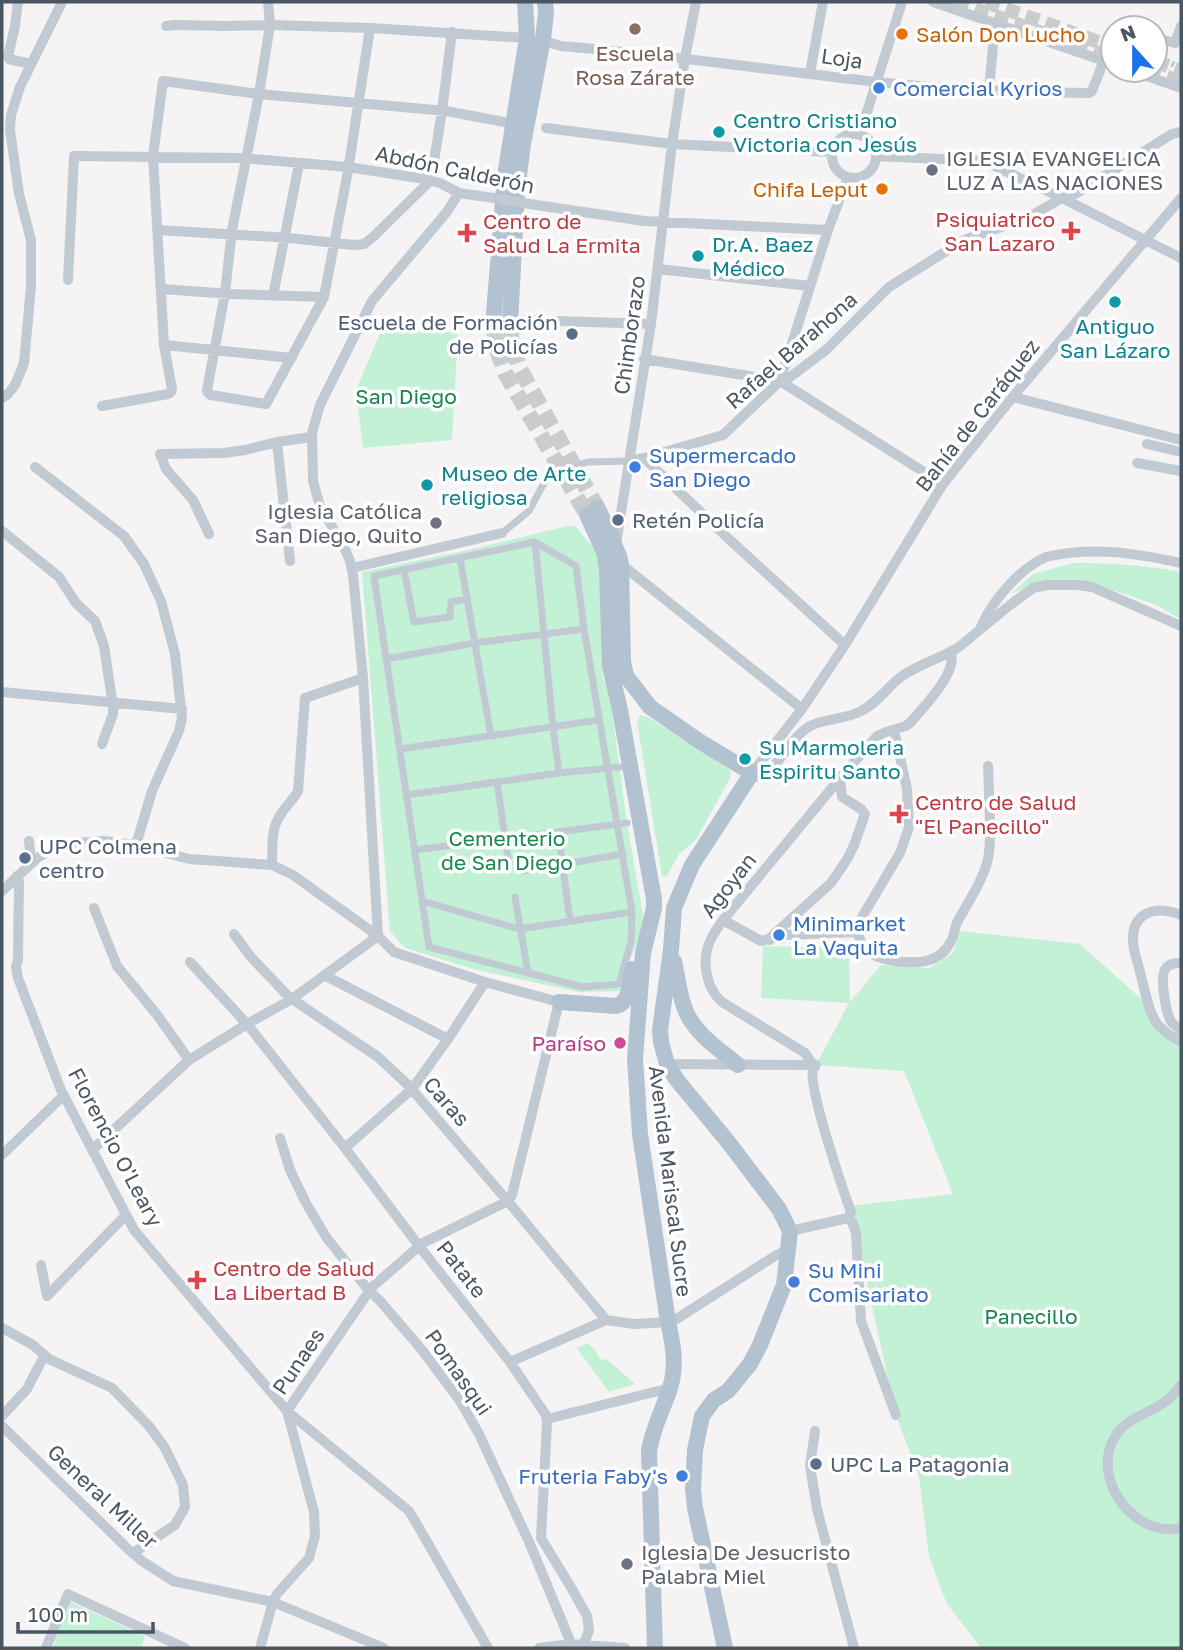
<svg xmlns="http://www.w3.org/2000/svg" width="1183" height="1650" font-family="'Golos Text',sans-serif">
<rect width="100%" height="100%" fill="#f5f3f3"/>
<path fill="#c3f1d5" d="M381 331 458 332 452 440 363 448 356 390Z
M568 526H575L598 553 601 574 602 675 610 697 627 823 645 927 629 961 623 991 579 992 473 969 405 948 390 931 362 572 468 550Z
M1074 563C1110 563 1146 565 1181 572V619L1156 605 1122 593 1088 583 1033 584 1011 594 1033 574Z
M640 715 648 717 728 768 731 772 730 778 696 840 679 854 667 876H662L637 721Z
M960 931 1080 944 1149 1006 1157 1025 1181 1041V1648H981L947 1604 929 1557 919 1477 896 1415 850 1206 953 1194 904 1071 816 1065 849 1003 761 998 763 946 849 948 850 1002 881 965 930 968 953 953Z
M587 1343 595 1350 601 1360 604 1359 609 1361 635 1384 609 1392 577 1348Z
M68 1601 145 1636 141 1648H53Z"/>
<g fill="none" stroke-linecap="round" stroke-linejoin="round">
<path stroke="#90daee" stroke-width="2.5" d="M1172 66 1174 62"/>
<path stroke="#caccce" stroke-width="14" stroke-dasharray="14 7" stroke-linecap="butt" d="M955 2 1113 58
M986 2 1113 47
M1155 61 1181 71
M1147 70 1181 82"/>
<path stroke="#caccce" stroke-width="16" stroke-dasharray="16 8" stroke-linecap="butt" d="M510 324 512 346 520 369 597 507
M493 326 497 349 505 373 587 515"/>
<path stroke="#c1cad2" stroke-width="7" d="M502 533 529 511 549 474 588 462 629 461
M535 542 576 566 584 629 632 912 631 942 619 984 582 987 429 947 374 576Z
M535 542 553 727 559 773
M460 558 491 736
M404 570 414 622 450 617 451 602 468 599
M386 659 475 643 584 629
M400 749 599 720
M497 782 508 858
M407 795 559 773 620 767
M558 832 570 920
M415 850 627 823
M523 871 623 854
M515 897 528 973
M422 901 519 929 632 912"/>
<path stroke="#c1cad2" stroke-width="10" d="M18 2 15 26 8 56 9 59 31 64
M268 2 270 25 259 94 232 230 225 293 207 390 208 393 211 395 266 404 324 297 348 171 370 28
M933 2 1113 64
M166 26 174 25 228 26 270 25 370 28 527 38
M1155 38 1175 43 1181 26
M543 39 548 42 561 46C667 55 772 70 877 82 948 90 1018 92 1089 93L1092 91C1095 82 1100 73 1102 64 1104 52 1106 41 1113 31
M1130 70 1181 88
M810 73 823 2
M989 91 995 24
M546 128 672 144 831 152
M832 156a22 22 0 1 1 44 0a22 22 0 1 1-44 0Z
M860 134 902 2
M876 156 984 161 1062 198 1181 258
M431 180 442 111 452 32
M1181 198 1016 393 943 484 845 645 802 709 752 773 756 777C781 769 788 739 810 726 825 718 845 720 861 711 878 703 887 687 902 676 920 664 941 658 959 647L1010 605 1033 588 1048 585H1078L1092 587 1181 626
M523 203 644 221 828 230
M159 230 289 238 354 245 364 244 372 238 431 180
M658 269 810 286
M68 280 74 156 241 158 348 167 425 179 440 183 459 193 501 199
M162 289 230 294 324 297
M273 296 299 164
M526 320 651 324
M164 345 292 358
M644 359 780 381 943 484
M780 381 828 230 848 177
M1013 397 1181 440
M2 398 8 394 15 385 24 363 31 286V240L19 194 10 130 11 115 20 87 62 2
M102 406 168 394 171 392 172 389 164 345 153 156 163 81 259 94 446 111 510 123
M277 442 290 561
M1147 444 1181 452
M644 458 731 541 845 645
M629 461 644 458 723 435 780 381 789 378 826 350 889 287 964 240 1027 218 1062 198 1072 196 1172 134 1181 132
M1137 463 1181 471
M35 467 124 536 144 564 161 601 175 654 182 718 179 731 152 791 136 845
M2 531 59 577 76 603 95 621 104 646 113 706V714L102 744
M209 534 193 500 166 469 160 454 224 453 245 450 277 442 311 437
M616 544 651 324 672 144 685 58 696 2
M621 564 802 709
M352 568 502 533
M981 627C991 602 1020 568 1046 557 1092 546 1135 553 1181 563
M2 692 182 709
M894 730 907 789 909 827 900 853 862 917 857 930C862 952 873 958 895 961 917 964 940 964 951 941 955 935 954 927 958 921 968 902 981 884 987 863 991 850 990 834 990 820 989 802 989 784 988 766
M29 841 31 862
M272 865C273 848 270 829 281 814 286 806 293 800 298 791L305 698 363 678
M17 876 19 881 18 959 16 967 18 978 61 1090 134 1230 287 1411 409 1511 422 1533 488 1648
M2 891 37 858 55 848 73 843 104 841 136 845 189 859 272 865 293 875 378 936 394 952 485 982 559 1002 512 1195 508 1201 423 1243 372 1287 287 1411 314 1512 315 1536 309 1558 277 1594 273 1602 260 1648
M94 908 117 966 158 1016 189 1060
M1181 915C1152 904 1128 914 1134 949 1136 959 1140 970 1142 980 1146 994 1149 1015 1159 1026 1165 1032 1173 1038 1181 1041
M723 920 761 941 783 935 857 932
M234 934 250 956 289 997 378 1057 409 1086 511 1205 606 1320
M378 936 363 678 353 575 350 561 344 547 320 506 313 481 312 433 320 405 372 301 446 213 459 193
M770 940 771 937 831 883 848 858 854 845 865 814 861 809 842 797 840 778
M190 962 247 1024 345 1148 419 1246 510 1362 546 1415 547 1423 541 1538 572 1589 587 1616 589 1630 584 1644
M1181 963C1176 963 1170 963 1166 968 1159 976 1166 1015 1172 1023 1173 1024 1180 1029 1181 1030
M326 976 448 1039
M667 1064 816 1065
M816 1065 811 1062 805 1053 722 1002C708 990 703 968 707 950 709 939 717 929 723 920L841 777 877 736 886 732 906 726 911 722C924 706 957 674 951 653
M280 1138 290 1170 306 1203 326 1237 366 1287 381 1302 422 1350 460 1401 479 1434 530 1544 573 1648
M345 1148 412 1089 448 1039 485 982
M92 1150 189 1060 247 1024 292 999 378 936
M2 1155 63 1096
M848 1218 852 1222 856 1233 861 1321 896 1415
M790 1231 848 1218 851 1212C843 1190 808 1087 813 1070 814 1068 815 1067 816 1065
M41 1265 47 1296 126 1215
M2 1328 33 1345 49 1359 112 1388 149 1426 165 1448 183 1485 185 1507 175 1525 133 1553
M510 1362 606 1320 634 1324 668 1322 678 1318 775 1256 789 1249
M1181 1385C1163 1414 1128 1412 1114 1438 1091 1481 1135 1538 1181 1528
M2 1416 27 1389 44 1356
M547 1419 670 1388
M2 1426 129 1550 142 1561 173 1581 273 1602 384 1648
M815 1431 810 1466 817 1509 854 1648
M72 1596 185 1648
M46 1648 68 1594
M539 1648 571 1644 625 1648"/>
<path stroke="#b3c2d1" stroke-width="16" d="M510 324 517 190 523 144 543 39 546 13 545 2
M493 326 505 176 527 38 525 2
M597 507 607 527 619 556 621 564 623 661 626 676 650 707 699 741 752 773 692 865 674 908 671 950 660 1030 661 1042 667 1064 677 1080 729 1143 779 1209 790 1231 784 1285 760 1345 750 1364 728 1391 714 1400 702 1416 695 1450 693 1489 695 1508 725 1648
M587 515 605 554 607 571 610 667 620 710 654 899V908L643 953 635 1059 640 1134 668 1322C673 1343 677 1366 670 1388 663 1410 653 1426 649 1451L655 1648
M674 961C678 978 679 998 687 1014 698 1036 720 1050 738 1065
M559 1002 616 1006C631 1002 629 983 632 969"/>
<path stroke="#c1cad2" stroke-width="10" d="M501 199 523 203"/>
</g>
<circle fill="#8d6e63" stroke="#fff" stroke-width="2.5" cx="635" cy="29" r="7"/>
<g fill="#e8710a" stroke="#fff" stroke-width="2.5">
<circle cx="902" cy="34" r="7"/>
<circle cx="882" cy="189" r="7"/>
</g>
<g fill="#3f7fe0" stroke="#fff" stroke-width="2.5">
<circle cx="879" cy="88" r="7"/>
<circle cx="635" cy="467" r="7"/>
<circle cx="779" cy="935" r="7"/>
<circle cx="794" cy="1282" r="7"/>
<circle cx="682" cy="1476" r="7"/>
</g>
<g fill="#0f9aa8" stroke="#fff" stroke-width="2.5">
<circle cx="719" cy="132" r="7"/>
<circle cx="698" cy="256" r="7"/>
<circle cx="1115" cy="302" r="7"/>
<circle cx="427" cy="485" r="7"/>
<circle cx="745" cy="759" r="7"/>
</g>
<g fill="#6b7280" stroke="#fff" stroke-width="2.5">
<circle cx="932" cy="170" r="7"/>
<circle cx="436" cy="523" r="7"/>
<circle cx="627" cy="1564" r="7"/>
</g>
<g fill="#e0444e" stroke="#fff" stroke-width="2.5">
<path d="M1067.5 220.5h7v7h7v7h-7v7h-7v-7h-7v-7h7z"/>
<path d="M463.5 222.5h7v7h7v7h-7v7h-7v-7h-7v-7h7z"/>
<path d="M895.5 803.5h7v7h7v7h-7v7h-7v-7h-7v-7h7z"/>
<path d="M193.5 1269.5h7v7h7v7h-7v7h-7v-7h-7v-7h7z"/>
</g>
<g fill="#5c6f8a" stroke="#fff" stroke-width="2.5">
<circle cx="572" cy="334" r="7"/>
<circle cx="618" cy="520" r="7"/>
<circle cx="25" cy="858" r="7"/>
<circle cx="816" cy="1464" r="7"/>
</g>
<circle fill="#d1479c" stroke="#fff" stroke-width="2.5" cx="620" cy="1043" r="7"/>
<g text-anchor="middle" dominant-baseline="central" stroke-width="7" stroke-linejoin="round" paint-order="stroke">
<g font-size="21" fill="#c56008" stroke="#fff" text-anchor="start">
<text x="916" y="34">Salón Don Lucho</text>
<text x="868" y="189" text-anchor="end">Chifa Leput</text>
</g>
<g font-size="21" fill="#785e54" stroke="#fff">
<text x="635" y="53">Escuela<tspan x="635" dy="24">Rosa Zárate</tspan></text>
</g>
<g font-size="21" fill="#4a5661" stroke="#fff">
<text transform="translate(842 58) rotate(8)">Loja</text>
<text transform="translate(455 169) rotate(12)">Abdón Calderón</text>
<text transform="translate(629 335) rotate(-82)">Chimborazo</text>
<text transform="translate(791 350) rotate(-41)">Rafael Barahona</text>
<text transform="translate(977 415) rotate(-52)">Bahía de Caráquez</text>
<text transform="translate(728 885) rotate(-52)">Agoyan</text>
<text transform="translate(447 1101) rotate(49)">Caras</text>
<text transform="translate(116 1147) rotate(62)">Florencio O'Leary</text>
<text transform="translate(671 1181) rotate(83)">Avenida Mariscal Sucre</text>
<text transform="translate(462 1269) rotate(52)">Patate</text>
<text transform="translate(298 1361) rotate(-56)">Punaes</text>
<text transform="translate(459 1372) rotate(55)">Pomasqui</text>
<text transform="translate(103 1496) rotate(43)">General Miller</text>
</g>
<g font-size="21" fill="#366cbe" stroke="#fff" text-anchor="start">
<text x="893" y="88">Comercial Kyrios</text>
<text x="649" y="455">Supermercado<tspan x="649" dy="24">San Diego</tspan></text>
<text x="793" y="923">Minimarket<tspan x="793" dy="24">La Vaquita</tspan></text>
<text x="808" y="1270">Su Mini<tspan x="808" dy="24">Comisariato</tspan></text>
<text x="668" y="1476" text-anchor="end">Fruteria Faby's</text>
</g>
<g font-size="21" fill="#0d838f" stroke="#fff" text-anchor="start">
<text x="733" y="120">Centro Cristiano<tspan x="733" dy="24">Victoria con Jesús</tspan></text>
<text x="712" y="244">Dr.A. Baez<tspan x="712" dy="24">Médico</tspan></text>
<text x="1115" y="326" text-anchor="middle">Antiguo<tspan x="1115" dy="24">San Lázaro</tspan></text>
<text x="441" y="473">Museo de Arte<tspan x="441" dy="24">religiosa</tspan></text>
<text x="759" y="747">Su Marmoleria<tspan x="759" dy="24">Espiritu Santo</tspan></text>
</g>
<g font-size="21" fill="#5b616d" stroke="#fff" text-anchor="start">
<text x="946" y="158">IGLESIA EVANGELICA<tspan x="946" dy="24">LUZ A LAS NACIONES</tspan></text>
<text x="422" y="511" text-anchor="end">Iglesia Católica<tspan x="422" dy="24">San Diego, Quito</tspan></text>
<text x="641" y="1552">Iglesia De Jesucristo<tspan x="641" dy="24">Palabra Miel</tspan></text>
</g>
<g font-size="21" fill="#be3a42" stroke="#fff" text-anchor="start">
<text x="1055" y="219" text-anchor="end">Psiquiatrico<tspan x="1055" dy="24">San Lazaro</tspan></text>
<text x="483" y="221">Centro de<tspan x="483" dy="24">Salud La Ermita</tspan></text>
<text x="915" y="802">Centro de Salud<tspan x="915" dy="24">"El Panecillo"</tspan></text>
<text x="213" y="1268">Centro de Salud<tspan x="213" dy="24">La Libertad B</tspan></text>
</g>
<g font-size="21" fill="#4e5e75" stroke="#fff" text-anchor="start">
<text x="558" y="322" text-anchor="end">Escuela de Formación<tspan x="558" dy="24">de Policías</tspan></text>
<text x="632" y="520">Retén Policía</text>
<text x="39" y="846">UPC Colmena<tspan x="39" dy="24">centro</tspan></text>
<text x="830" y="1464">UPC La Patagonia</text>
</g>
<g font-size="21" fill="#17864f" stroke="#fff">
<text x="406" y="396">San Diego</text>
<text x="507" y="838">Cementerio<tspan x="507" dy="24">de San Diego</tspan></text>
<text x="1031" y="1316">Panecillo</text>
</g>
<g font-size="21" fill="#b23c85" stroke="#fff" text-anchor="end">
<text x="606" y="1043">Paraíso</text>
</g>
</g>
<rect width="1183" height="1650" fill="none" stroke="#4a5661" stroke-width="7"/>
<g transform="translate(1134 49) rotate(339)"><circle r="33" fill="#ffffff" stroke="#b7bbc0" stroke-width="2"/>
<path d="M0-5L12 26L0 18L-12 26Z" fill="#1a73e8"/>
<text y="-10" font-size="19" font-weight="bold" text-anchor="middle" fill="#4a5661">N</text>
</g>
<path d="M18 1622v10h135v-10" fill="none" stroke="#4a5661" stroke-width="3.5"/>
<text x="28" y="1622" font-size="21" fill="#4a5661" stroke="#ffffff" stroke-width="5" paint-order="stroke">100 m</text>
</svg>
